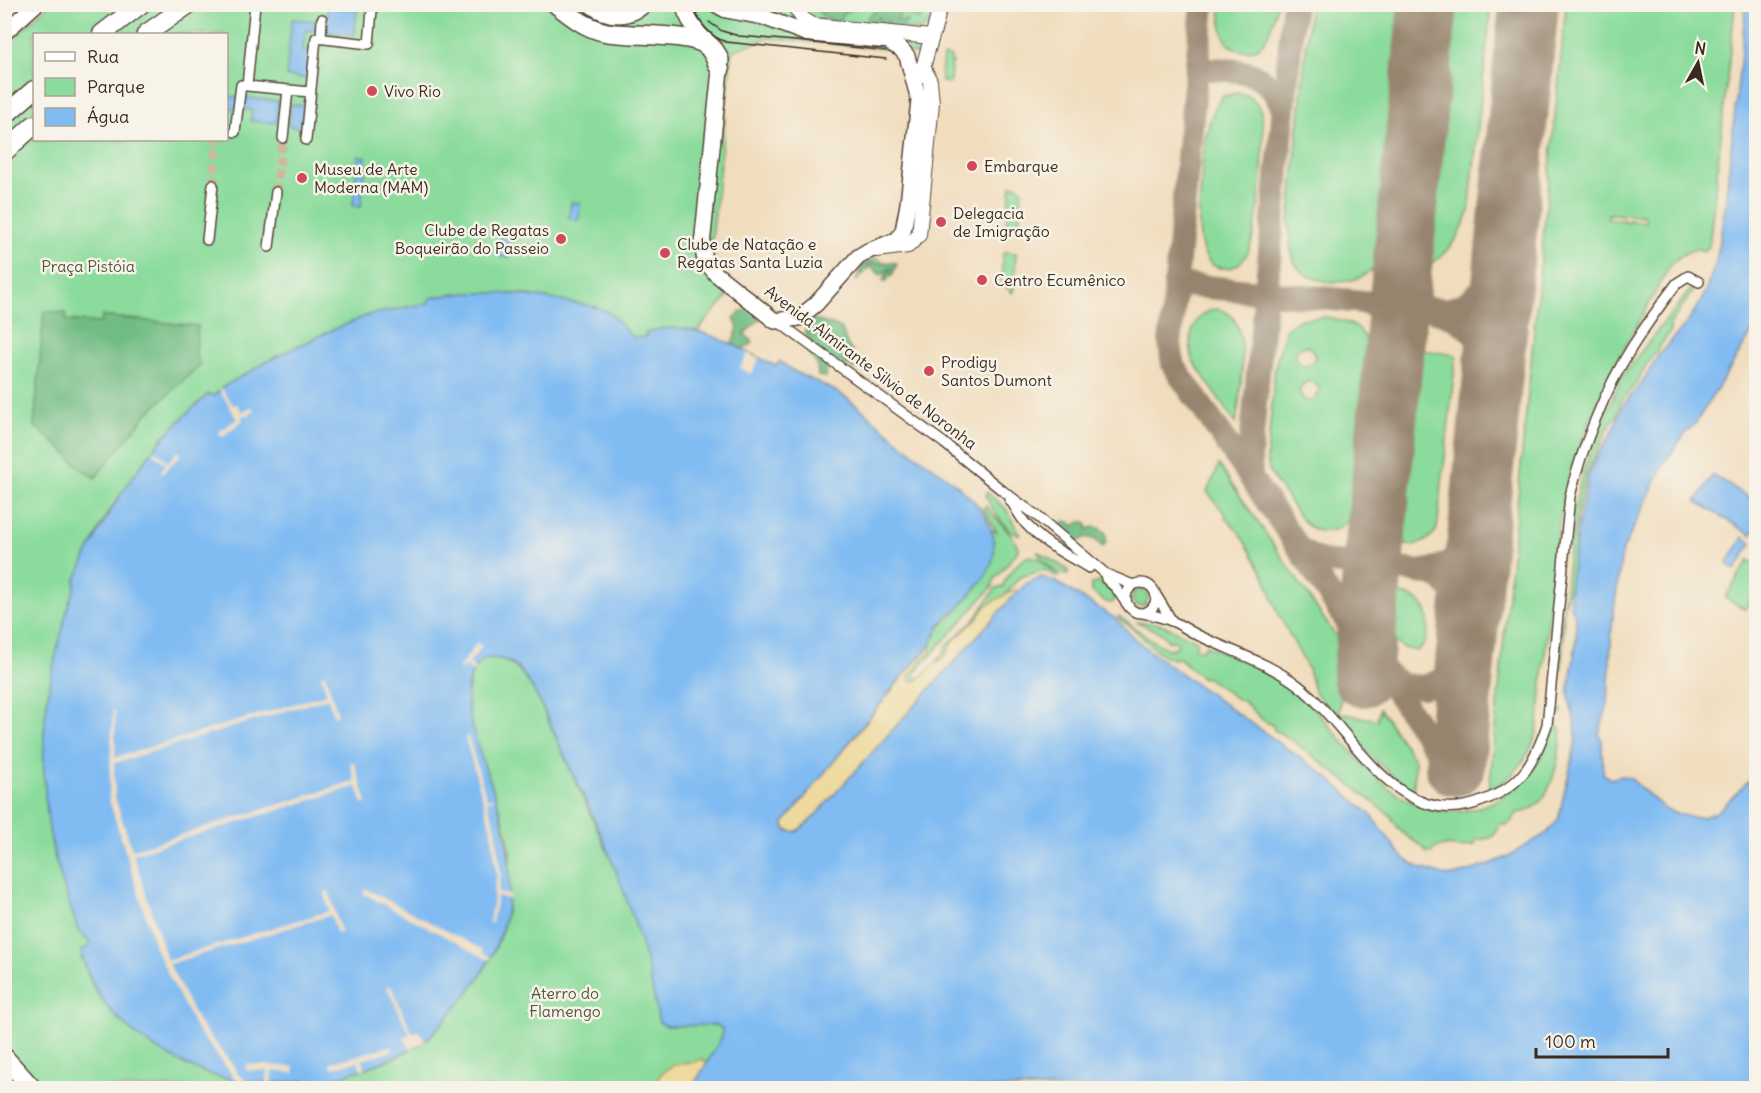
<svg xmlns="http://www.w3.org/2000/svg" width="1761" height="1093" font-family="Delius,sans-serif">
<rect width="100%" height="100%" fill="#f7f3e8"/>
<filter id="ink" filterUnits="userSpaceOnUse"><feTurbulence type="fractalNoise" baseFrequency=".0167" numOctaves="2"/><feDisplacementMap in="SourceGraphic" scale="12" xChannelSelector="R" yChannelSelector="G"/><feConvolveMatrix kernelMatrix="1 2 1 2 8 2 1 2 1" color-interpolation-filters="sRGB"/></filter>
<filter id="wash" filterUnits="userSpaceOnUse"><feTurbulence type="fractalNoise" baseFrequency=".008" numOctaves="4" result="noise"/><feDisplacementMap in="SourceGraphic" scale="24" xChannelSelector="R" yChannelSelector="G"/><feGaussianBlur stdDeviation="1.35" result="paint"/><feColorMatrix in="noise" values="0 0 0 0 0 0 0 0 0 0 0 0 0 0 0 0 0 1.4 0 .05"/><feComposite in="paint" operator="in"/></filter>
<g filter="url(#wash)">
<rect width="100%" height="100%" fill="#f1ddbd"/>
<path fill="#8bdc9c" stroke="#63835d" stroke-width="1.5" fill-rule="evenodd" d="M49 4H788L795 17 923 42 921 55 888 49 767 38 732 51 711 249 718 270 730 294 697 331 661 329 653 331 640 339 635 338 630 335 609 313 596 307 523 294H456L429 303 369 315 330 331 279 355 221 388 214 396 208 394 163 437 136 473 104 519 75 581 76 587 69 602 48 701 44 733V768L52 846 55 859 85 938 89 941V948L82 958C86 969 90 982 97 992 125 1035 191 1076 242 1081 263 1084 285 1083 306 1080L309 1088H5V47ZM34 34H226V140H34Z
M808 5H933L930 22 921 31 813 19 808 10Z
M1220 5H1277C1273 23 1266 58 1239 50 1233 48 1227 44 1225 38 1220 28 1221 16 1220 5Z
M1310 5H1403L1379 256C1372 289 1311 289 1296 265 1289 253 1290 236 1289 223Z
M1454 5H1491L1469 212C1461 235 1449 251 1429 266Z
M1566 5H1735L1709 247 1703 251 1699 249C1687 250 1679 256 1671 264L1609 375 1572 466 1566 487 1557 534 1537 733C1528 759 1514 777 1489 791ZM1608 214 1645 216 1646 222 1628 220V223H1625V220L1608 219Z
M943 56 951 57V62L953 63 951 66 950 83 942 82 941 73Z
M1239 93C1248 95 1256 99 1260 109 1268 133 1259 231 1247 254 1244 260 1236 267 1229 268 1195 273 1198 219 1200 198 1203 166 1201 123 1223 96Z
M1011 185 1018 186 1022 189 1019 224 1006 225Z
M1006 252 1016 253 1014 289 1012 293 1001 282 1003 254Z
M875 258 884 262 897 263 893 273 885 282 883 280 886 275 883 273 881 275 870 266 856 281 862 265Z
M1694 285 1697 286 1670 324V332L1646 365 1638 381 1621 401 1617 415 1611 422 1587 473 1579 506 1574 536 1575 545 1570 584 1564 606 1562 667 1558 677 1556 704 1563 712 1559 714 1553 710 1573 512 1583 471 1622 376Z
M1215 309C1257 311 1239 397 1236 424L1193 361C1187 340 1191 315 1215 309Z
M1326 317C1352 323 1368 327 1369 357L1353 512C1344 532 1319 539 1303 521 1297 514 1292 505 1287 497 1278 485 1268 474 1267 459L1275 368 1286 328 1301 319ZM1304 346 1310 347 1315 356 1313 362 1307 366 1300 364 1295 356 1298 349ZM1308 381 1314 383 1319 388 1318 395 1311 401 1304 400 1299 391 1302 385Z
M1420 350 1453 354 1456 356 1437 529C1429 541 1414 551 1400 542Z
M1219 465 1346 651 1339 713 1377 720 1380 709 1415 760 1414 791 1395 778 1372 757 1314 691 1308 669 1278 613 1264 575 1239 532 1225 517 1226 515 1207 492Z
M987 492 1006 509 1020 535C1005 532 992 509 986 496Z
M986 506C994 519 1019 537 1018 551L994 580 993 586 916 672 914 677 919 678 916 681H909V676L930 651 931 644 939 627 950 618 982 580 992 562 994 551 991 529 997 532 983 508Z
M1038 552 1068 570V575C1058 575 1042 562 1038 552Z
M1030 556 1038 558 1059 576 1058 577 1044 570 1020 577 1003 597 987 605 977 619 952 642 946 655 935 664 944 652 947 645 975 619 996 588 1003 587C1005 576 1020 559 1030 556Z
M1749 560 1756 565V591L1745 609 1725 598Z
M1099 582 1110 589 1115 599 1112 603 1106 602 1091 591V584Z
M1132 598a8 8 0 1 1 16 0a8 8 0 1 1-16 0Z
M1390 592C1415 595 1431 602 1428 630 1427 639 1425 645 1417 651L1404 648 1386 636Z
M1119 616C1126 621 1162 649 1168 649 1171 649 1174 648 1177 647L1178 643 1175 641H1168C1158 626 1150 631 1137 622L1161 624 1197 641 1195 647 1202 651 1206 645C1234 658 1266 669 1292 687 1305 697 1316 711 1327 723 1366 768 1412 830 1480 807 1504 799 1528 781 1540 759 1545 750 1548 739 1552 729L1559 727 1562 731C1559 758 1552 812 1517 813L1512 821 1506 825 1500 823 1498 830 1491 838 1475 840V845L1458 848 1450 845 1435 848 1431 853 1426 852C1422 843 1415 843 1408 837 1401 832 1393 822 1390 815L1289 738 1274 730 1273 725C1257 721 1251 702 1236 698L1206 677 1203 678C1192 672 1187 662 1177 657L1174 659C1155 654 1145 638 1131 627 1127 624 1122 622 1118 618Z
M496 658C516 663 523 674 534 690L620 879 641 942 709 1025H717L722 1029V1037L692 1088H325L334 1084 335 1078C363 1069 400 1059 423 1042 433 1035 441 1024 449 1015 472 990 494 960 503 927 507 914 506 899 507 886 508 876 510 865 510 854 508 802 449 716 474 670 476 666 479 661 483 659 486 657 492 658 496 658Z"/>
<path fill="#70bc84" stroke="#567351" stroke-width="1.5" d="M809 5H842L851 8V10L843 13 839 21C827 23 819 10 809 5Z
M862 5H916V12L922 17 919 20 907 13 902 12 896 20H907L905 25 895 28 890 27 887 23 881 26 878 25 879 17 871 23 868 22 867 18 875 11 874 8 868 5 864 7Z
M871 262C880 267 888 259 897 264L893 273 885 282 883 280 891 268 885 271 881 275 870 266 863 273H860V268Z
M753 310 760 319 744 334 750 339 752 344 742 349 732 344 738 328 734 318 742 311Z
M44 311 66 313V320L101 323 102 316 198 326 196 353 200 365 147 414 95 478 79 467 65 452 34 426Z
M810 318 841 328C846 336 845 345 852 351L851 362 855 369 839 362H827L825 365 827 369 826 377 818 376 817 364 806 349 811 343 805 332 808 319Z
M1064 521 1070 522 1074 526 1078 523 1084 521 1087 523V529C1094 526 1101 526 1106 534V543L1102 547 1096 540 1086 537 1077 542 1059 531Z"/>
<path fill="#eeda9e" stroke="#94825e" stroke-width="1.5" d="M1013 590 1018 591 837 794 802 829 793 832 785 829 784 823C803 794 829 768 851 741 878 708 903 675 931 644L930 651 909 676V681H916L946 655 952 642 977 619 987 605Z
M701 1059 708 1062 692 1088H655C656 1072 673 1063 688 1062L691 1063Z"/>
<path fill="#80bbf2" stroke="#5e7288" stroke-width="1.5" d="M1746 5H1756V326L1695 424 1686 432 1664 464 1622 552 1612 624 1608 703 1599 734 1602 741 1603 773 1610 779 1622 776 1630 778 1666 810 1689 817H1703L1717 812 1756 774V1088H692L722 1037V1029L717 1025 666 1026 659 1022C653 995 649 966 640 940 620 873 591 811 561 748 549 722 538 692 519 669 513 661 500 658 490 658 478 659 472 670 469 681 460 711 487 769 496 799 523 881 511 948 452 1012 443 1022 433 1035 422 1042 396 1059 364 1069 335 1078L334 1085 325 1088H309L306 1080C285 1083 263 1084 242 1081 190 1075 124 1037 97 992 90 980 86 966 81 954L82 949 89 947V941L80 933 77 927C68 899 57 869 51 840 43 800 41 735 48 695 52 665 61 636 68 606 70 597 76 591 75 581 107 508 147 446 209 394L214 396 221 388 279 355 330 331 369 315 428 303 430 298C477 288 527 294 573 303 585 305 598 306 609 313 620 319 624 333 635 338L638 337 640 338 647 336 646 333C693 316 736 348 776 366L780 361C793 374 822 383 839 393 862 407 882 428 903 445 935 471 998 502 994 551 993 575 970 594 956 611L950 613 939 627 931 644 901 678 784 823V827L787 831 797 832 813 818 1018 591 1029 582 1041 577 1056 582 1115 618 1136 640 1156 656 1325 775 1371 815 1397 850 1405 859 1418 867 1443 875 1454 876 1488 865 1507 857 1547 833 1558 820 1560 813C1564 787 1574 762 1576 736 1577 716 1567 707 1569 688 1571 669 1584 620 1570 607V584L1578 526 1589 474 1596 458 1612 433 1623 405 1642 383 1658 356 1686 324 1703 298 1716 262 1724 214Z
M328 7 357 10 354 35 306 30 303 51 310 52 308 79 286 76 292 19 326 22Z
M226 96 278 101 276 123 251 121 252 110 227 108Z
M291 104 306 106 303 128 289 126Z
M358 156 366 157 361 207 353 206Z
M571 202 580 203 579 220 569 219Z
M500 237 511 239 509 258 498 256Z
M1713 475 1756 502V526L1751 535 1696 501Z
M1743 537 1752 543 1735 570 1727 564Z"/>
<path fill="#f1ddbd" d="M748 353 759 359 751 374 740 368Z
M221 388 233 405 237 404 242 412 252 407 254 409 248 416 246 414 241 417 243 420 222 437 219 432 237 419 219 389Z
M153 450 160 454 168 462 178 451 181 454 163 473 161 471 166 464 152 452Z
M477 643 482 646 469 663 475 669 473 672 466 665 461 670 459 668Z
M325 674 338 715 334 716 328 698 114 763 115 798 132 850 355 781 350 763 354 762 367 803 363 804 357 786 133 854 167 960 329 911 325 892 329 891 341 932 337 934 331 915 169 964 198 1022 235 1068 237 1073 247 1082 240 1081 234 1077 195 1027 157 952 109 799 113 710 115 711V758L327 694 321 675Z
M468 736 487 799 496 798 487 802 496 828 501 876 498 893 510 895V899L497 896 492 923H489L497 875 491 828 465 737Z
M366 889 483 950 482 953 491 957 489 960 363 893Z
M391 986 412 1033 419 1031 425 1041 411 1049 403 1038 410 1034 387 987Z
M391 1046 392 1051 362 1060 364 1069H361L358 1061 332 1068 330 1063Z
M247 1064 294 1067V1073L272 1071 271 1083H267L268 1071 246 1070Z"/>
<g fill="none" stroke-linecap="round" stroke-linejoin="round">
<path stroke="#96846e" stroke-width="24" d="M1203 4 1170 343 1173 365 1299 548 1365 650 1379 668 1402 685 1424 687 1446 678 1455 669 1461 660 1466 646
M1197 68C1239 72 1266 65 1284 111
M1175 284 1447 310 1463 305 1491 283 1495 279 1505 251
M1365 303C1389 309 1391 321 1395 343
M1367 303C1387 300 1394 289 1401 271
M1435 311C1479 323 1490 354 1491 396
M1251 478 1250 456 1294 4
M1300 549 1313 558 1323 561C1345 564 1428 568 1442 580 1455 591 1462 607 1468 623
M1349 564C1367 556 1373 543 1377 525
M1419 572C1452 568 1466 553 1478 525
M1386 677 1441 757 1449 759 1456 753"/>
<path stroke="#96846e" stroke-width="60" d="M1362 677 1428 4
M1455 766 1529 4"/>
</g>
</g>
<g filter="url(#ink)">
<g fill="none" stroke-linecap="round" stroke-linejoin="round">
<path stroke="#cdb99d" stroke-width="9" stroke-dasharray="9 4.5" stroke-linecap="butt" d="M213 185 217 140
M276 192 283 138"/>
<g stroke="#564536" stroke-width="12">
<path id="street" d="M255 4 247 86 310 92
M321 38 322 19
M235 132 241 85 247 86
M283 138 288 90
M306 140 316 38 369 44 372 10
M207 240 213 185
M269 247 276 192
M777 321 944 443 1003 491 1037 516 1106 574 1133 585
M1010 500C1016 508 1020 517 1026 524 1045 545 1066 554 1089 568
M1106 579 1116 588 1126 603
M1126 598a15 15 0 1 1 30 0a15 15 0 1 1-30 0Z
M1156 595 1172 621
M1143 613C1153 615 1165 618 1174 622 1183 626 1192 633 1202 637 1234 652 1271 664 1299 686 1353 728 1397 835 1482 801 1522 786 1534 763 1547 725L1570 496C1582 447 1605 390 1632 347 1646 325 1661 304 1677 283L1688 276 1699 282"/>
</g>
<g stroke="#564536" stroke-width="16">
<path id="secondary" d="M793 4 803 19 813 25 931 37
M738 11 768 4
M922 75C925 51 937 29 940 4
M876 250 908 246 919 235 932 103 930 81 923 66"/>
</g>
<g stroke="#564536" stroke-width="18">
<path id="primary" d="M683 4C686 15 692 26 700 34 709 44 717 47 721 60L702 245 705 260 716 274 775 321 799 318 816 304 858 257 868 251 897 240 903 231 908 204 919 100 907 56 901 49 890 43 808 34 763 17 726 10 715 4
M4 33 36 4"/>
</g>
<g stroke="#564536" stroke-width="21">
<path id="highway" d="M556 4C571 16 586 28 605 32 629 37 690 32 707 46 713 52 717 62 720 70
M592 4C607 16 628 17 643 4
M102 34 141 4
M146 34 189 4
M4 116 34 90
M4 152 34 125
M4 1057 32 1088"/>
</g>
<use href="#street" stroke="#fff" stroke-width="9"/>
<use href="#secondary" stroke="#fff" stroke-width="14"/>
<use href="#primary" stroke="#fff" stroke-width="15"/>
<use href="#highway" stroke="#fff" stroke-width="18"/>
<path stroke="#3b2a1e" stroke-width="1.5" d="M693 4C698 22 708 36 726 42L886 59
M4 10 19 4
M709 22 722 31 739 36 886 49"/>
</g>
</g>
<g fill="#d1495b" stroke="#f7f3e8" stroke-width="2">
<circle cx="372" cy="91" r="6"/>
<circle cx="972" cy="166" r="6"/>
<circle cx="302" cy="178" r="6"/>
<circle cx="941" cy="222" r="6"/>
<circle cx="561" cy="239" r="6"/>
<circle cx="665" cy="253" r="6"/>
<circle cx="982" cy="280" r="6"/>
<circle cx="929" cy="371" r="6"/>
</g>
<g text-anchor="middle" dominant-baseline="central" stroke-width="5" stroke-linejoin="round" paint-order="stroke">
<g font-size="16" fill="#3b2a1e" stroke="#f7f3e8" text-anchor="start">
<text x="384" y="91">Vivo Rio</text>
<text x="984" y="166">Embarque</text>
<text x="314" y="169">Museu de Arte<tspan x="314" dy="18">Moderna (MAM)</tspan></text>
<text x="953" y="213">Delegacia<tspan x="953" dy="18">de Imigração</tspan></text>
<text x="549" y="230" text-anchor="end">Clube de Regatas<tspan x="549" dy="18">Boqueirão do Passeio</tspan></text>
<text x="677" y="244">Clube de Natação e<tspan x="677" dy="18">Regatas Santa Luzia</tspan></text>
<text x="994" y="280">Centro Ecumênico</text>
<text x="941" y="362">Prodigy<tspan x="941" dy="18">Santos Dumont</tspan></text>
</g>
<g font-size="16" fill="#4f563e" stroke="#f7f3e8">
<text x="88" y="266">Praça Pistóia</text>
<text x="565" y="993">Aterro do<tspan x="565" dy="18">Flamengo</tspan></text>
</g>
<g font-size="16" fill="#3b2a1e" stroke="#f7f3e8">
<text transform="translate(871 367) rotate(37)">Avenida Almirante Silvio de Noronha</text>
</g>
</g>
<rect width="1761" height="1093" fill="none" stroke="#f7f3e8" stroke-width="24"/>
<rect x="33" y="33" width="195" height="108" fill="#f7f3e8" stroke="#aca397" stroke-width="1.5"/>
<rect x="45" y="52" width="30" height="9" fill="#ffffff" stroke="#aca397" stroke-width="1.5"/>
<text x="87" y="63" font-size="18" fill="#3b2a1e">Rua</text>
<rect x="45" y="78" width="30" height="18" fill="#8bdc9c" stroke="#aca397" stroke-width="1.5"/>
<text x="87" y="93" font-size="18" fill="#3b2a1e">Parque</text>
<rect x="45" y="108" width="30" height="18" fill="#80bbf2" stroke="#aca397" stroke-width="1.5"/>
<text x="87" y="123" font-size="18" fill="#3b2a1e">Água</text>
<g transform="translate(1698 63) rotate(9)" stroke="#f7f3e8" stroke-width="4.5" paint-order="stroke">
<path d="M0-4.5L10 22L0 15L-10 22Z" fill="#3b2a1e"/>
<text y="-9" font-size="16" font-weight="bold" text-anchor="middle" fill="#3b2a1e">N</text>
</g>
<path d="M1536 1048v9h132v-9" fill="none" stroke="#3b2a1e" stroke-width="3"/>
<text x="1545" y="1048" font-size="18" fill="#3b2a1e" stroke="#f7f3e8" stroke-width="4.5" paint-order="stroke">100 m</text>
</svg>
